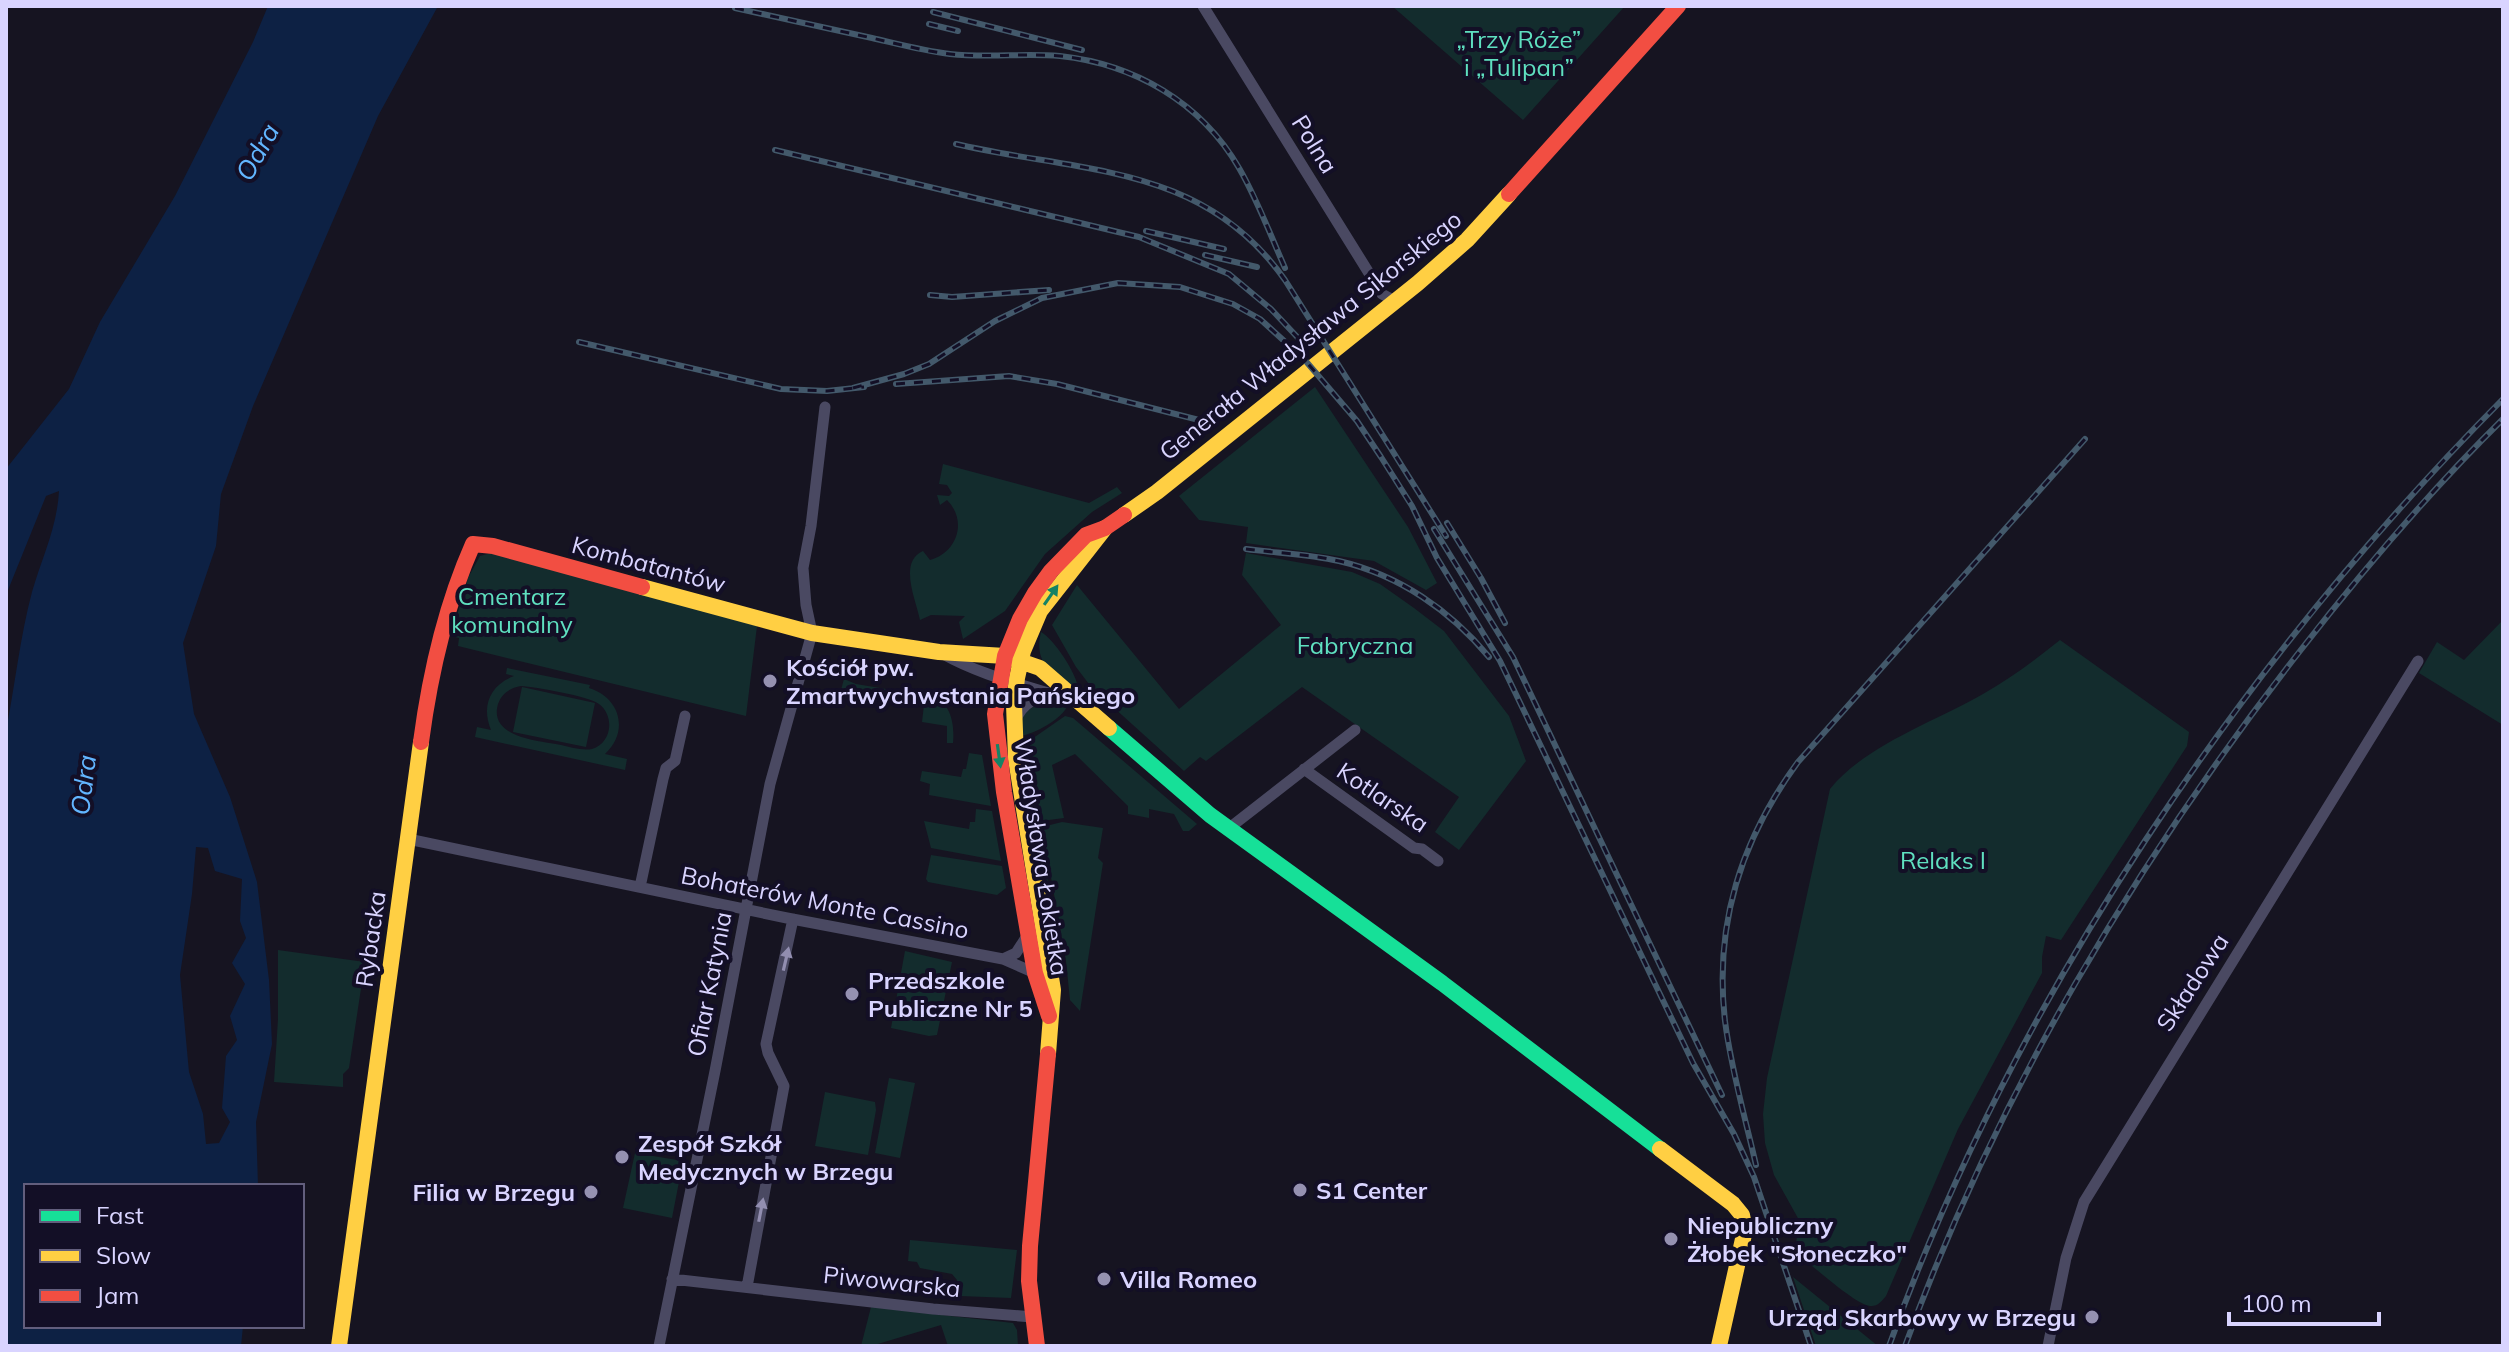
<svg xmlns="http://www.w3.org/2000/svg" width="2509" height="1352" font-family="Mulish,sans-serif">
<rect width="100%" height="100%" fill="#161421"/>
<path fill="#132c2d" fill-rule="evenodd" d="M1392 6H1625L1523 120Z
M1315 387 1408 527 1437 583 1426 590 1374 561 1246 543 1248 527 1199 520 1179 496Z
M943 464 1089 503 1117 487 1122 493 1092 512 1045 554 1005 611 963 639 959 622 965 616 931 615 920 620C916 600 898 562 923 551L930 560C957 553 968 521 947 500L940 505 937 495 949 496 952 493 947 485 939 484Z
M491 553 757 626 746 716 458 646 459 638 451 636 468 578 480 556Z
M1246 553 1352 572 1380 584 1414 608 1444 631 1509 716 1526 761 1459 850 1435 832 1459 797 1302 687 1206 761 1200 757 1184 771 1092 688 1076 667 1052 625 1077 585 1179 709 1281 625 1242 575Z
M2503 620V725L2419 673 2437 642 2464 660Z
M1041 632C1053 638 1079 676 1078 690 1054 673 1033 666 1041 632Z
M2060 640 2189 732 2187 746 2061 940 2046 936 2042 957V973L1958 1129 1886 1296C1882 1301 1877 1307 1870 1306 1854 1304 1810 1263 1795 1252L1799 1220 1774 1175 1765 1143 1763 1114 1767 1078 1830 789C1864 746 1936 721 1983 694 2011 678 2035 660 2060 640Z
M507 668 590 685 589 688C621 698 629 732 605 754L627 759 625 770 475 737 477 727 491 730C481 706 490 685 514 676L506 674ZM521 686C535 687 589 696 599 704 615 716 612 743 592 749 582 751 571 747 561 745 540 741 488 738 498 704 502 693 510 688 521 686Z
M844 679 856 684 910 693 909 705 841 690Z
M522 687 595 703 586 747 513 732Z
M925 696C950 697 955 722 953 743H947V726L922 722Z
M1056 701 1068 705C1062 719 1035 734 1020 736 1018 711 1033 704 1056 701Z
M1065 716 1073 718 1197 824 1189 831H1183L1174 814 1149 809V818L1128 814V806L1075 754 1052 765 1064 818 1041 821 1029 741Z
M1019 742 1025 743 1064 976 1058 977Z
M969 753 982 755 991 806 929 795 930 784 920 781 922 771 961 777 963 769H966Z
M976 809 992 811 1001 861 931 848 924 821 969 829 970 822H975Z
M1062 822 1103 828 1098 858 1103 863 1080 1011 1070 1000 1066 961 1042 827Z
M931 855 1002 866 1006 888 997 895 928 882 926 879Z
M278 950 365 962 349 1068 343 1074V1087L274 1082 278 1019Z
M905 951 952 962 937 1035 929 1036 891 1028Z
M889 1078 915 1083 900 1158 875 1153Z
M825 1092 875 1102 876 1110 868 1155 815 1146Z
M635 1153 683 1161 672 1218 623 1208Z
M910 1240 1017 1250 1011 1298 960 1296 957 1280 952 1274 920 1268 917 1262 908 1261Z
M1793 1277 1878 1346H1816Z
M871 1307 1013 1323 1017 1330 1018 1346H948L941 1325 871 1346H861Z"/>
<path fill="#0d2144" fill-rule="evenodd" d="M268 6H438L378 116 253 406 221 494 216 546 183 643 194 714 230 797 257 882 269 980 272 1044 256 1122 258 1186H26V1326H243L241 1346H6V731C15 685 20 637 32 592 42 557 57 528 59 491L46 496 6 595V469L69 389 100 322 175 196 253 42ZM196 847 208 848 215 871 242 879 240 921 246 938 232 963 245 984 230 1016 237 1040 226 1056 222 1108 230 1122 219 1143 206 1144 203 1114 189 1072 180 975 192 894Z"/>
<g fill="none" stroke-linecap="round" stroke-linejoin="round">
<path stroke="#4a4962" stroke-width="11" d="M1203 6 1382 294 1395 301
M943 654C984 677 1029 686 1073 701
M1015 721C1023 702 1035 697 1055 697
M1304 769 1414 848 1422 849 1438 861
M1228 829 1355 730
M408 839 787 918 1003 959 1035 973
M640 887 663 779 666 768 675 761 685 716
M1003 959 1016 953 1027 936
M672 1279 933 1309 1033 1317
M747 1287 784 1086 768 1053 766 1044 793 919
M659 1346 715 1071 770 784 812 633 806 605 803 568 811 526 825 407
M2048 1346 2066 1258 2084 1202 2418 661"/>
<path stroke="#16e098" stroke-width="16" d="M1109 728 1210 815 1442 983 1660 1149"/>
<path stroke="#ffcf43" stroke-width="16" d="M1124 515 1157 492 1418 283 1467 240 1509 194
M642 587 812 633 939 652 1005 656 1040 668 1109 728
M1048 1054 1053 990 1016 759 1014 704 1017 678 1023 651 1040 611 1105 528
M1660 1149 1733 1204 1742 1215 1745 1230 1719 1346
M339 1346 421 742"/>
<path stroke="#f24e42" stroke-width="16" d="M1509 194 1678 6
M421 742C430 674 445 607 473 544L493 546 642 587
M1049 1016 1035 973 1004 792 995 714 1005 656 1020 619 1035 593 1051 571 1086 535 1105 528 1124 515
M1037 1346 1029 1281 1030 1246 1048 1054"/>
<g stroke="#43596b" stroke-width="6">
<path id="rail" d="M735 8C781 18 826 28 872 38 898 44 924 51 950 54 987 58 1023 53 1060 56 1134 64 1201 102 1239 168 1257 199 1270 234 1285 268
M933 12 1082 50
M929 24 958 31
M956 144C1080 173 1203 163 1285 280L1446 536
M775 150 1139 237 1229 274 1271 309 1300 340
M1146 231 1224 249
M1205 255 1257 267
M930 295 952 297 1049 290
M579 342 781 389 827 391 864 387
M896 384 1009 376 1057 384 1203 421
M853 388 904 374 929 364 995 321 1042 298 1118 283 1180 287 1233 304 1260 319 1304 359 1357 421 1381 457 1412 506 1437 558 1500 661 1693 1063 1734 1134 1754 1177 1811 1346
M1447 523 1481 578 1505 623
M1434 529 1513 657 1722 1095
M1246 549C1276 553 1309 554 1339 561 1399 575 1450 610 1489 657
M1756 1165C1745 1117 1731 1069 1725 1021 1714 924 1741 840 1798 762L2085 439
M1889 1346C2014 998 2243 661 2503 399
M1905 1346C1996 1096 2137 860 2300 651 2363 570 2430 491 2503 419"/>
</g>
<use href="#rail" stroke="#130f26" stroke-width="3" stroke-dasharray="9" stroke-linecap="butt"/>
</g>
<defs><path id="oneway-solid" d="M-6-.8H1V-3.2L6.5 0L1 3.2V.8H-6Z" transform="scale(2)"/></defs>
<g fill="#158265">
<use href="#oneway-solid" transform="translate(1051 595) rotate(-55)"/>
<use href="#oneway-solid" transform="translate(999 756) rotate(82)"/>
</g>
<g fill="#928eb0">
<use href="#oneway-solid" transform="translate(786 959) rotate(-77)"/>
<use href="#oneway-solid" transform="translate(761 1210) rotate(-79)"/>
</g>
<g fill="#9591b1" stroke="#130f26" stroke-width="3">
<circle cx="770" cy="681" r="8"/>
<circle cx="852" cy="994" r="8"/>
<circle cx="622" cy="1157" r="8"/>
<circle cx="1300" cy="1190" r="8"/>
<circle cx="591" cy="1192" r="8"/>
<circle cx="1671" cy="1239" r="8"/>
<circle cx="1104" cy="1279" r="8"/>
<circle cx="2092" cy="1317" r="8"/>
</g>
<g text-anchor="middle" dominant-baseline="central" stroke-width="8" stroke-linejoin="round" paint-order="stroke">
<g font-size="24" fill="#5fe0c0" stroke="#130f26">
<text x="1519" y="39">„Trzy Róże”<tspan x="1519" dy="28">i „Tulipan”</tspan></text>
<text x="512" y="596">Cmentarz<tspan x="512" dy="28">komunalny</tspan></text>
<text x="1355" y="645">Fabryczna</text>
<text x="1943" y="860">Relaks I</text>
</g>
<g font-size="24" fill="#d9d4ff" stroke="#130f26">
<text transform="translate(1315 144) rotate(58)">Polna</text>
<text transform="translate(1310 335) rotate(-39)">Generała Władysława Sikorskiego</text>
<text transform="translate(649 564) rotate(15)">Kombatantów</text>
<text transform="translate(1383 797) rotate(34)">Kotlarska</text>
<text transform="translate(1042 857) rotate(81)">Władysława Łokietka</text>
<text transform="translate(825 902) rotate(11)">Bohaterów Monte Cassino</text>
<text transform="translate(370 939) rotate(-82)">Rybacka</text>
<text transform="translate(2192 982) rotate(-57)">Składowa</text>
<text transform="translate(709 984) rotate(-79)">Ofiar Katynia</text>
<text transform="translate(892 1281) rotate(6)">Piwowarska</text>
</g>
<g font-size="24" font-weight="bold" fill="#d9d4ff" stroke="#130f26" text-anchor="start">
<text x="786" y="667">Kościół pw.<tspan x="786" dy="28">Zmartwychwstania Pańskiego</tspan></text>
<text x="868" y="980">Przedszkole<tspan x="868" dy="28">Publiczne Nr 5</tspan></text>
<text x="638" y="1143">Zespół Szkół<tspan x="638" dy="28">Medycznych w Brzegu</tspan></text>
<text x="1316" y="1190">S1 Center</text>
<text x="575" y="1192" text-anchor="end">Filia w Brzegu</text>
<text x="1687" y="1225">Niepubliczny<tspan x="1687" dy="28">Żłobek "Słoneczko"</tspan></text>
<text x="1120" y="1279">Villa Romeo</text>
<text x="2076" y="1317" text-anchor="end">Urząd Skarbowy w Brzegu</text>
</g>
<g font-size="26" font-style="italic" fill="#62b6ff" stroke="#130f26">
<text transform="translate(257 152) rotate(-61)">Odra</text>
<text transform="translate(83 785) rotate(-83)">Odra</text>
</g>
</g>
<rect width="2509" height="1352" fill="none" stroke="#d9d4ff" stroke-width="16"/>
<rect x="24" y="1184" width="280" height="144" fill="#130f26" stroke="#625e7d" stroke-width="2"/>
<rect x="40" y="1210" width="40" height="12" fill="#16e098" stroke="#625e7d" stroke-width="2"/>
<text x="96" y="1224" font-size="24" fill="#d9d4ff">Fast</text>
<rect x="40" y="1250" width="40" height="12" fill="#ffcf43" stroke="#625e7d" stroke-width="2"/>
<text x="96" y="1264" font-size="24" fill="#d9d4ff">Slow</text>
<rect x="40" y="1290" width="40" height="12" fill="#f24e42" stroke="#625e7d" stroke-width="2"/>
<text x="96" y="1304" font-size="24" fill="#d9d4ff">Jam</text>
<path d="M2229 1312v12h150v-12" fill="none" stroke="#d9d4ff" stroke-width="4"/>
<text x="2241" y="1312" font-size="24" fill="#d9d4ff" stroke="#130f26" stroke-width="6" paint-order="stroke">100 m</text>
</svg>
